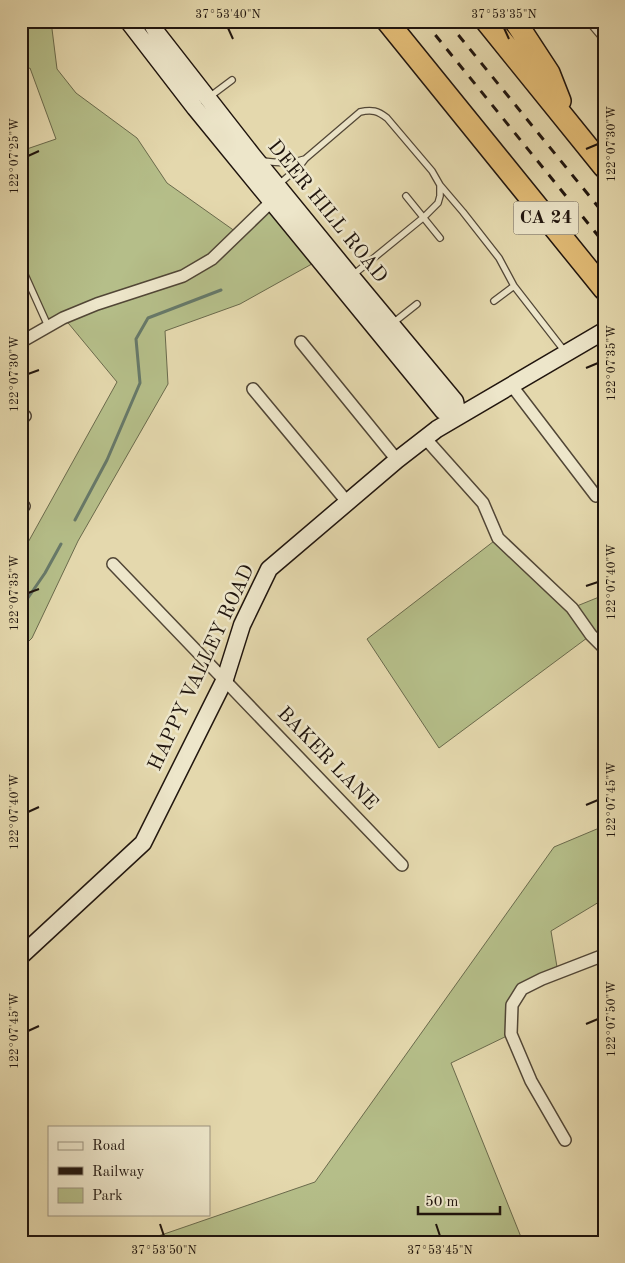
<svg xmlns="http://www.w3.org/2000/svg" width="625" height="1263" font-family="'Old Standard TT',serif">
<rect width="100%" height="100%" fill="#e4d8ad"/>
<filter id="stains"><feTurbulence type="fractalNoise" baseFrequency=".004" numOctaves="4"/><feColorMatrix values="0 0 0 0 .2 0 0 0 0 .09 0 0 0 0 .02 0 0 0 .5 -.17"/></filter>
<radialGradient id="worn" r=".72"><stop offset=".6" stop-color="#630" stop-opacity="0"/><stop offset="1" stop-color="#630" stop-opacity=".3"/></radialGradient>
<path fill="#b5be89" stroke="#6a6a4c" d="M21 21H51L57 69 76 93 137 138 167 183 239 234 271 202 319 260 240 304 165 331 168 384 78 541 32 638 21 649V555L117 382 64 318 48 326 21 266V151L56 139 30 68 21 71Z
M498 538 572 608 604 595V629L591 635 439 748 367 639Z
M604 826V899L551 931 558 973 522 989 511 1034 451 1063 523 1242H141L315 1182 554 847Z"/>
<g fill="none" stroke-linecap="round" stroke-linejoin="round">
<path stroke="#677969" stroke-width="3" d="M75 520 107 460 140 383 136 339 148 318 221 290
M21 608 45 573 61 544"/>
<g stroke="#514636" stroke-width="8">
<path id="lane" d="M588 21 604 40
M208 98 232 80
M263 161C280 163 288 164 305 159
M279 184 299 167 305 159 360 112C372 109 378 111 387 118L432 171 440 185V196L438 203 424 217 353 275
M440 185 463 212 499 258 514 286 566 353
M406 196 440 238
M21 266 48 326
M494 301 514 286
M393 323 417 304"/>
</g>
<g stroke="#514636" stroke-width="14">
<path id="street" d="M21 342 63 318 97 304 183 276 212 259 271 202 274 196
M301 342 397 460
M512 386 596 496
M253 389 348 503
M21 417 25 416
M425 438 483 503 498 538 572 608 591 635 604 648
M21 504 24 506
M113 564 402 865
M565 1140 531 1081 511 1034 512 1005 522 989 542 979 604 955"/>
</g>
<g stroke="#20150e" stroke-width="19">
<path id="secondary" d="M128 21 195 108 443 411 458 416
M150 21 157 33 253 156 351 276 455 401 458 416
M21 956 143 843 225 679 242 625 269 569 397 460 437 429 604 331"/>
</g>
<g stroke="#20150e" stroke-width="24">
<path id="highway" d="M387 21 604 289
M486 21 604 167
M515 21 549 73 560 101"/>
</g>
<use href="#lane" stroke="#ede6ca" stroke-width="5.5"/>
<use href="#street" stroke="#ede6ca" stroke-width="11"/>
<use href="#secondary" stroke="#ede6ca" stroke-width="16"/>
<use href="#highway" stroke="#e2bc76" stroke-width="21"/>
<path stroke="#20150e" stroke-width="3" stroke-dasharray="9 9" stroke-linecap="butt" d="M424 21 604 243
M447 21 604 214"/>
</g>
<path fill="none" stroke="#20150e" stroke-width="2" d="M228 28 233 39M504 28 509 39M586 149 598 144M28 156 39 151M586 368 598 363M28 374 39 370M586 586 598 582M28 593 39 589M586 805 598 800M28 812 39 807M586 1024 598 1019M28 1031 39 1026M160 1224 164 1236M436 1224 440 1236"/>
<g text-anchor="middle" dominant-baseline="central" stroke-width="5" stroke-linejoin="round" paint-order="stroke">
<rect fill="#ede6ca" stroke="#5e5446" stroke-width="1" x="513.5" y="201.5" width="65" height="33" rx="4"/>
<g font-size="19" font-weight="bold" fill="#20150e">
<text x="546" y="218">CA 24</text>
</g>
<g font-size="20" fill="#20150e" stroke="#ede6ca">
<text transform="translate(327 212) rotate(51)">DEER HILL ROAD</text>
<text transform="translate(202 668) rotate(-65)">HAPPY VALLEY ROAD</text>
<text transform="translate(327 759) rotate(46)">BAKER LANE</text>
</g>
</g>
<rect width="625" height="1263" fill="none" stroke="#e4d8ad" stroke-width="55"/>
<rect x="48" y="1126" width="162" height="90" fill="#ede6ca" stroke="#9b927f"/>
<rect x="58" y="1142" width="25" height="8" fill="#ede6ca" stroke="#9b927f"/>
<text x="92" y="1150" font-size="15" fill="#20150e">Road</text>
<rect x="58" y="1167" width="25" height="8" fill="#20150e" stroke="#9b927f"/>
<text x="92" y="1176" font-size="15" fill="#20150e">Railway</text>
<rect x="58" y="1188" width="25" height="15" fill="#b5be89" stroke="#9b927f"/>
<text x="92" y="1200" font-size="15" fill="#20150e">Park</text>
<path d="M418 1206v8h82v-8" fill="none" stroke="#20150e" stroke-width="2.5"/>
<text x="425" y="1206" font-size="15" fill="#20150e" stroke="#ede6ca" stroke-width="4" paint-order="stroke">50 m</text>
<rect x="28" y="28" width="570" height="1208" fill="none" stroke="#20150e" stroke-width="2"/>
<g font-size="12" text-anchor="middle" fill="#20150e">
<text x="228" y="18">37°53'40"N</text>
<text x="504" y="18">37°53'35"N</text>
<text transform="translate(611 144) rotate(-90)" y="4">122°07'30"W</text>
<text transform="translate(14 156) rotate(-90)" y="4">122°07'25"W</text>
<text transform="translate(611 363) rotate(-90)" y="4">122°07'35"W</text>
<text transform="translate(14 374) rotate(-90)" y="4">122°07'30"W</text>
<text transform="translate(611 582) rotate(-90)" y="4">122°07'40"W</text>
<text transform="translate(14 593) rotate(-90)" y="4">122°07'35"W</text>
<text transform="translate(611 800) rotate(-90)" y="4">122°07'45"W</text>
<text transform="translate(14 812) rotate(-90)" y="4">122°07'40"W</text>
<text transform="translate(611 1019) rotate(-90)" y="4">122°07'50"W</text>
<text transform="translate(14 1031) rotate(-90)" y="4">122°07'45"W</text>
<text x="164" y="1254">37°53'50"N</text>
<text x="440" y="1254">37°53'45"N</text>
</g>
<rect width="100%" height="100%" filter="url(#stains)"/>
<rect width="100%" height="100%" fill="url(#worn)"/>
</svg>
